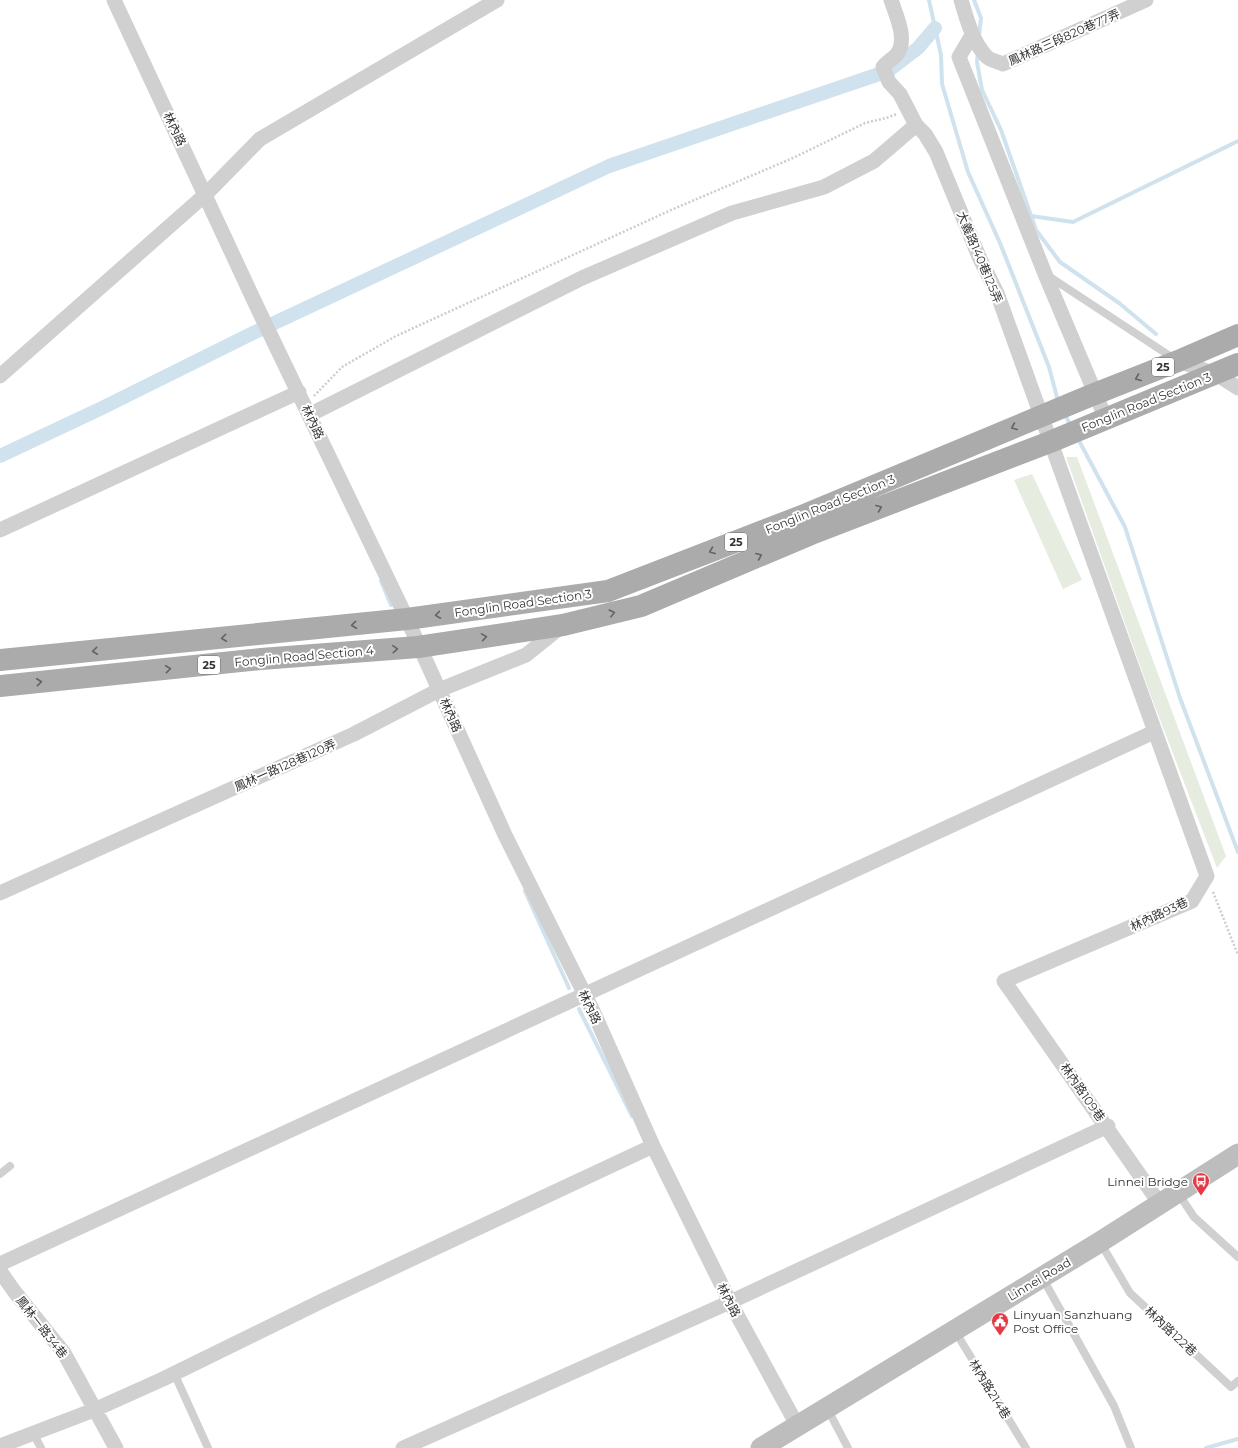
<svg xmlns="http://www.w3.org/2000/svg" width="1238" height="1448" font-family="Montserrat,'Noto Sans TC',sans-serif">
<rect width="100%" height="100%" fill="#fff"/>
<path fill="#e6ecdf" d="M1066 457H1077L1226 856 1217 868 1149 691Z
M1032 474 1082 580 1063 589 1014 480Z"/>
<g fill="none" stroke-linecap="round" stroke-linejoin="round">
<path stroke="#cfe2ee" stroke-width="4" d="M929 0 941 55 942 84 968 172 1000 243 1049 367 1058 401
M974 0 981 18 979 36
M978 53 977 62 982 90 1001 130 1036 230 1060 262 1119 303 1156 334
M1031 216 1073 222 1238 141
M1064 413 1071 426
M1077 437 1125 527 1180 698 1238 852
M381 581 391 605
M525 891 569 988
M579 1009 632 1116
M1206 1448 1238 1439"/>
<path stroke="#cfe2ee" stroke-width="14" d="M0 456 102 408 251 334 609 166 888 71 918 48 935 28"/>
<path stroke="#cdcdcd" stroke-width="2.5" stroke-dasharray="2 2" stroke-linecap="butt" d="M314 396 342 367 396 336 671 210 793 158 865 123 886 118 897 114
M1213 892 1238 955"/>
<path stroke="#d0d0d0" stroke-width="8" d="M1047 275 1176 360
M0 1174 10 1166
M1178 1193 1194 1217 1238 1257
M1100 1242 1130 1293 1231 1387 1238 1381
M1042 1277 1114 1406 1131 1448
M955 1331 1026 1448
M174 1373 208 1448
M827 1408 848 1448
M33 1433 41 1448"/>
<path stroke="#d0d0d0" stroke-width="15" d="M114 0 258 309 407 619 505 835 593 1011 653 1146 730 1302 797 1425
M891 0C896 15 908 40 897 54 894 58 887 62 883 67L889 82 900 94 916 125 925 134 936 152 980 259 997 293 1207 876 1192 901 1004 981 1160 1204
M961 0C967 19 972 41 986 56 989 60 998 62 1003 64L1146 0
M972 35 959 57 1045 274 1106 419
M1178 361 1216 374 1238 388
M0 376 206 194 260 139 497 0
M309 415 582 278 732 213 824 187 874 161 916 125
M0 530 299 392
M0 893 354 734 439 690 526 655 562 626
M0 1264 1154 732
M0 1271 14 1291 64 1353 116 1448
M0 1446 94 1410 163 1379 324 1300 653 1146
M403 1448 730 1302 1108 1126"/>
<path stroke="#bdbdbd" stroke-width="21" d="M761 1448 1100 1242 1238 1154"/>
<path stroke="#ababab" stroke-width="22" d="M0 660 407 619 608 591 807 514 1087 397 1178 361 1238 335
M0 686 261 659 418 647 563 625 641 606 811 534 1050 442 1238 364"/>
</g>
<defs><path id="oneway-chevron" d="M-2-3.5L2.5 0L-2 3.5" fill="none" stroke-width="1.6" stroke-linecap="round" stroke-linejoin="round"/></defs>
<g stroke="#636363">
<use href="#oneway-chevron" transform="translate(1138 378) rotate(158)"/>
<use href="#oneway-chevron" transform="translate(1014 427) rotate(157)"/>
<use href="#oneway-chevron" transform="translate(879 508) rotate(-21)"/>
<use href="#oneway-chevron" transform="translate(712 551) rotate(159)"/>
<use href="#oneway-chevron" transform="translate(759 556) rotate(-23)"/>
<use href="#oneway-chevron" transform="translate(612 613) rotate(-14)"/>
<use href="#oneway-chevron" transform="translate(438 615) rotate(172)"/>
<use href="#oneway-chevron" transform="translate(354 625) rotate(174)"/>
<use href="#oneway-chevron" transform="translate(484 637) rotate(-9)"/>
<use href="#oneway-chevron" transform="translate(224 638) rotate(174)"/>
<use href="#oneway-chevron" transform="translate(395 649) rotate(-4)"/>
<use href="#oneway-chevron" transform="translate(95 651) rotate(174)"/>
<use href="#oneway-chevron" transform="translate(168 669) rotate(-6)"/>
<use href="#oneway-chevron" transform="translate(39 682) rotate(-6)"/>
</g>
<defs>
<g id="bus-pin" transform="scale(0.9)"><path d="M0 17L-7.5 6A9.5 9.5 0 1 1 7.5 6Z" fill="#e63946" stroke="#fff"/><path d="M-5-6H5V4H4V6H2V4H-2V6H-4V4H-5ZM-3.5-4V0h7V-4ZM-3.5 1.2v1.5H-2V1.2ZM2 1.2v1.5H3.5V1.2Z" fill="#fff"/></g>
<g id="civic-pin" transform="scale(0.9)"><path d="M0 17L-7.5 6A9.5 9.5 0 1 1 7.5 6Z" fill="#e63946" stroke="#fff"/><path d="M-.6-6.5H3V-4.5H.6V-3L4-1V1h2V6H-6V1h2V-1L-.6-3ZM-1.2 2.5V6h2.4V2.5Z" fill="#fff"/></g>
</defs>
<g fill-rule="evenodd">
<use href="#bus-pin" x="1201" y="1181"/>
<use href="#civic-pin" x="1000" y="1321"/>
</g>
<g text-anchor="middle" dominant-baseline="central" stroke-width="4" stroke-linejoin="round" paint-order="stroke">
<g fill="#fff" stroke="#707070" stroke-width="1">
<rect x="1152" y="358" width="22" height="18" rx="3"/>
<rect x="725" y="533" width="22" height="18" rx="3"/>
<rect x="198" y="656" width="22" height="18" rx="3"/>
</g>
<g font-size="11" font-weight="bold" fill="#333">
<text x="1163" y="367">25</text>
<text x="736" y="542">25</text>
<text x="209" y="665">25</text>
</g>
<g font-size="12" fill="#333" stroke="#fff">
<text transform="translate(1064 37) rotate(-24)">鳳林路三段820巷77弄</text>
<text transform="translate(175 129) rotate(64)">林內路</text>
<text transform="translate(980 257) rotate(67)">大義路140巷125弄</text>
<text transform="translate(1146 402) rotate(-22)">Fonglin Road Section 3</text>
<text transform="translate(313 422) rotate(65)">林內路</text>
<text transform="translate(830 504) rotate(-22)">Fonglin Road Section 3</text>
<text transform="translate(523 603) rotate(-8)">Fonglin Road Section 3</text>
<text transform="translate(304 656) rotate(-5)">Fonglin Road Section 4</text>
<text transform="translate(451 715) rotate(66)">林內路</text>
<text transform="translate(285 765) rotate(-24)">鳳林一路128巷120弄</text>
<text transform="translate(1159 914) rotate(-25)">林內路93巷</text>
<text transform="translate(590 1007) rotate(64)">林內路</text>
<text transform="translate(1083 1092) rotate(55)">林內路109巷</text>
<text transform="translate(1039 1279) rotate(-31)">Linnei Road</text>
<text transform="translate(729 1300) rotate(63)">林內路</text>
<text transform="translate(42 1327) rotate(52)">鳳林一路34巷</text>
<text transform="translate(1171 1331) rotate(43)">林內路122巷</text>
<text transform="translate(990 1389) rotate(58)">林內路214巷</text>
</g>
<g font-size="12" fill="#333" stroke="#fff" text-anchor="end">
<text x="1188" y="1181">Linnei Bridge</text>
<text x="1013" y="1314" text-anchor="start">Linyuan Sanzhuang<tspan x="1013" dy="14">Post Office</tspan></text>
</g>
</g>
</svg>
